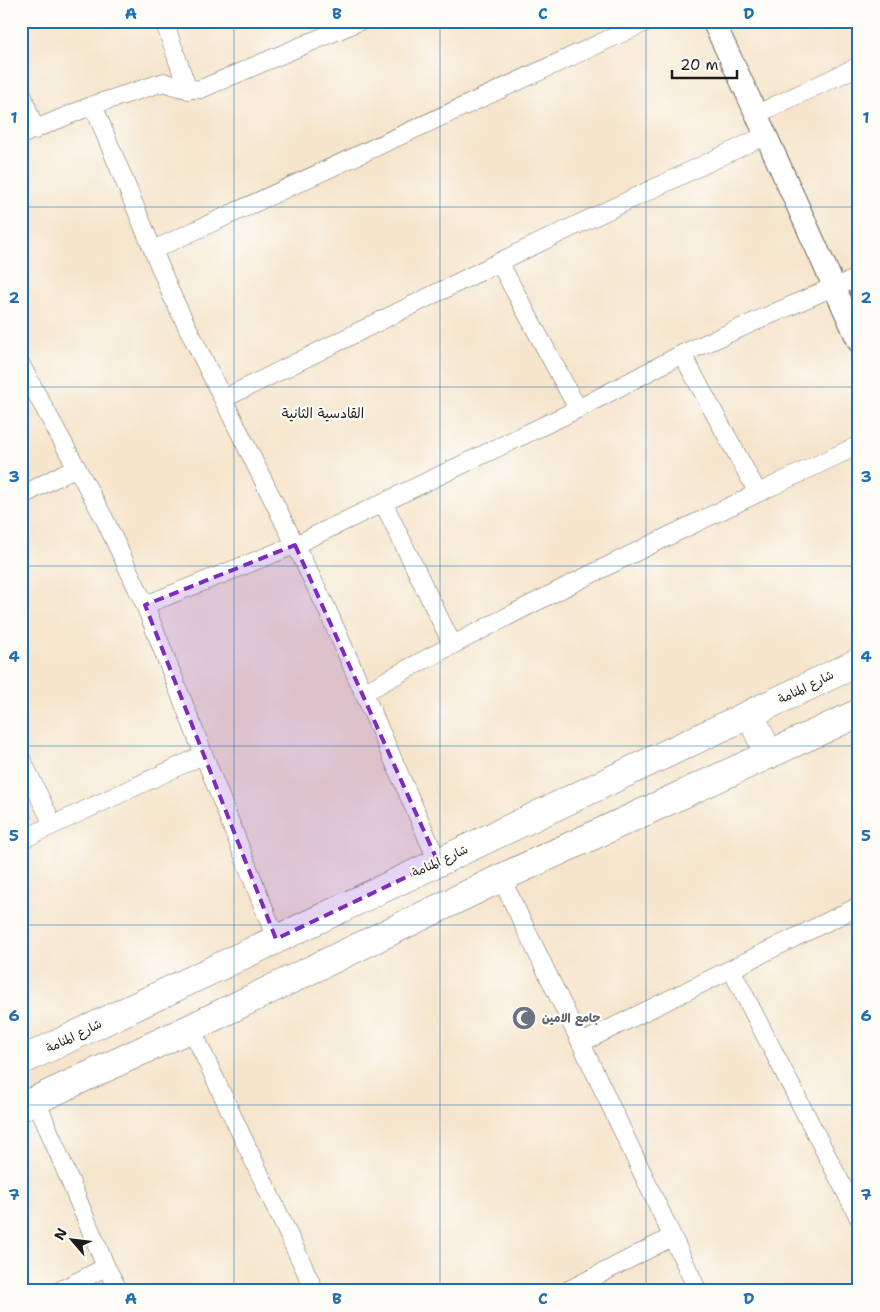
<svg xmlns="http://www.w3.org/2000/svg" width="880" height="1312" font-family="'Shantell Sans','Playpen Sans Arabic',sans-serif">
<rect width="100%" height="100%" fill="#fdfcf7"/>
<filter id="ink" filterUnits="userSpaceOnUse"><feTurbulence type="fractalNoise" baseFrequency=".02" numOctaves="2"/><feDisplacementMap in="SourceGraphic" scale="10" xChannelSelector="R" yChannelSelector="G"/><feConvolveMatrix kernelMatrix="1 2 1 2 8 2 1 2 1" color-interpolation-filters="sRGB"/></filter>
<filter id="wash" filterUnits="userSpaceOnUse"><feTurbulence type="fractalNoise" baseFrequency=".0096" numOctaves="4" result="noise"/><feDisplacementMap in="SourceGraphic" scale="20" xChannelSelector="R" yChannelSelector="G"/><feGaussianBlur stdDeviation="1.12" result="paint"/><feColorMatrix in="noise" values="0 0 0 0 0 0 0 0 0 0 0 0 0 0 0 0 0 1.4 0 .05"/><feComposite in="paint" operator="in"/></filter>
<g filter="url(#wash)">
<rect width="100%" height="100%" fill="#f5e5cc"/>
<g id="blocks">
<path fill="#c9a385" d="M21 799 30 819 21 824Z"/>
</g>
</g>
<g filter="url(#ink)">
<use href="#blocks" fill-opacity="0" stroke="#68625a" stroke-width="1"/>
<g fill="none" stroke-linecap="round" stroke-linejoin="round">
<g stroke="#68625a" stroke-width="19">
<path id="minor" d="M164 21 188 90
M21 91 35 130
M93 105 164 82C177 88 187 90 201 89L360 21
M757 114 859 66
M21 135 93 105 172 296 326 607 438 862
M153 250 648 21
M499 262 578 409
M682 354 758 493
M21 365 104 518 145 605 276 939
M223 399 499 262 766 135
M21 496 76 467
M383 502 452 644
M145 605 295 545 578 409 682 354 833 287 859 278
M363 693C525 604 692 524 859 445
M21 758 53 825
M21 840 203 755
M501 878 581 1043 698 1291
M731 969 859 1218
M191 1028 315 1291
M581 1043 859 906
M36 1100 106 1267 119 1291
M59 1291 106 1267
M567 1291 672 1237"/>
</g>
<g stroke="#68625a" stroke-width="24">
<path id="tertiary" d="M713 21 745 89 859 342"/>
</g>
<g stroke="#68625a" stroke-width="29">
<path id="trunk" d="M750 714 769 755
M21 1061 859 662
M21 1107 191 1028 501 878 859 713"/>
</g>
<use href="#minor" stroke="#fff" stroke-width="18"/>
<use href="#tertiary" stroke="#fff" stroke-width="22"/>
<use href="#trunk" stroke="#fff" stroke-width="28"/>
</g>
</g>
<path fill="#7b2cbf" fill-opacity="0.2" stroke="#7b2cbf" stroke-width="4" stroke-dasharray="10 6" stroke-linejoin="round" d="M295 545 438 862 276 939 145 605Z"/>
<path fill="none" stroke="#1f6fb2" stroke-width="1" stroke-opacity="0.55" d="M234 21V1291M440 21V1291M646 21V1291M21 207H859M21 387H859M21 566H859M21 746H859M21 925H859M21 1105H859"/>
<defs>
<g id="mosque-disc" transform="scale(1.25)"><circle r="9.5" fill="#6b7280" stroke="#fdfcf7"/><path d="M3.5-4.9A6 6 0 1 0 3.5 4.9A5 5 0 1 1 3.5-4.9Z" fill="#fff"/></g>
</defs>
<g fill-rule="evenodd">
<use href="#mosque-disc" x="524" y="1018"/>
</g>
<g text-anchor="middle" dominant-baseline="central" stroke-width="4.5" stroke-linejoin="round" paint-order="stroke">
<g font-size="12" fill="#1c1c1c" stroke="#fdfcf7">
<text transform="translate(806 687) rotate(-26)">شارع المنامة</text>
<text transform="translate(440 861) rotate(-25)">شارع المنامة</text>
<text transform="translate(74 1036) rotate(-26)">شارع المنامة</text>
</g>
<g font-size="12" font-weight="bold" fill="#5b616d" stroke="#fdfcf7" text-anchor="start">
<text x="542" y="1018">جامع الامين</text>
</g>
<g font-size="14" fill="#1c1c1c" stroke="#fdfcf7">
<text x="323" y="413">القادسية الثانية</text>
</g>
</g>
<rect width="880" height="1312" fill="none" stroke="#fdfcf7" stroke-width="55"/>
<g transform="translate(72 1240) rotate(298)" stroke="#fdfcf7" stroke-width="4" paint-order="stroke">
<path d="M0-4L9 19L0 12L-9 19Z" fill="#1c1c1c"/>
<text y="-8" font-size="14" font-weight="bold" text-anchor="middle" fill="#1c1c1c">N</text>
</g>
<path d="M672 70v8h65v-8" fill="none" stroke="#1c1c1c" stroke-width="2.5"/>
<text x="680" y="70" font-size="15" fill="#1c1c1c" stroke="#fdfcf7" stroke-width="4" paint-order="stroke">20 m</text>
<rect x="28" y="28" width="824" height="1256" fill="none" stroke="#1f6fb2" stroke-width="2"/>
<g font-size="16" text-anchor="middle" font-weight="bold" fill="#1f6fb2">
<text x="131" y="19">A</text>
<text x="337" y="19">B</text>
<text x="543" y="19">C</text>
<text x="749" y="19">D</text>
<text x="14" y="123">1</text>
<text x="866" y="123">1</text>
<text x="14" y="303">2</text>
<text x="866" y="303">2</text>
<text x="14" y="482">3</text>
<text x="866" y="482">3</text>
<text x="14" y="662">4</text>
<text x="866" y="662">4</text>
<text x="14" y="841">5</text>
<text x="866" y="841">5</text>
<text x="14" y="1021">6</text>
<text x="866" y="1021">6</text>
<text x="14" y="1200">7</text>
<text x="866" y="1200">7</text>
<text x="131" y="1304">A</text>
<text x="337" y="1304">B</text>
<text x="543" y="1304">C</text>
<text x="749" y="1304">D</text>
</g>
</svg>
